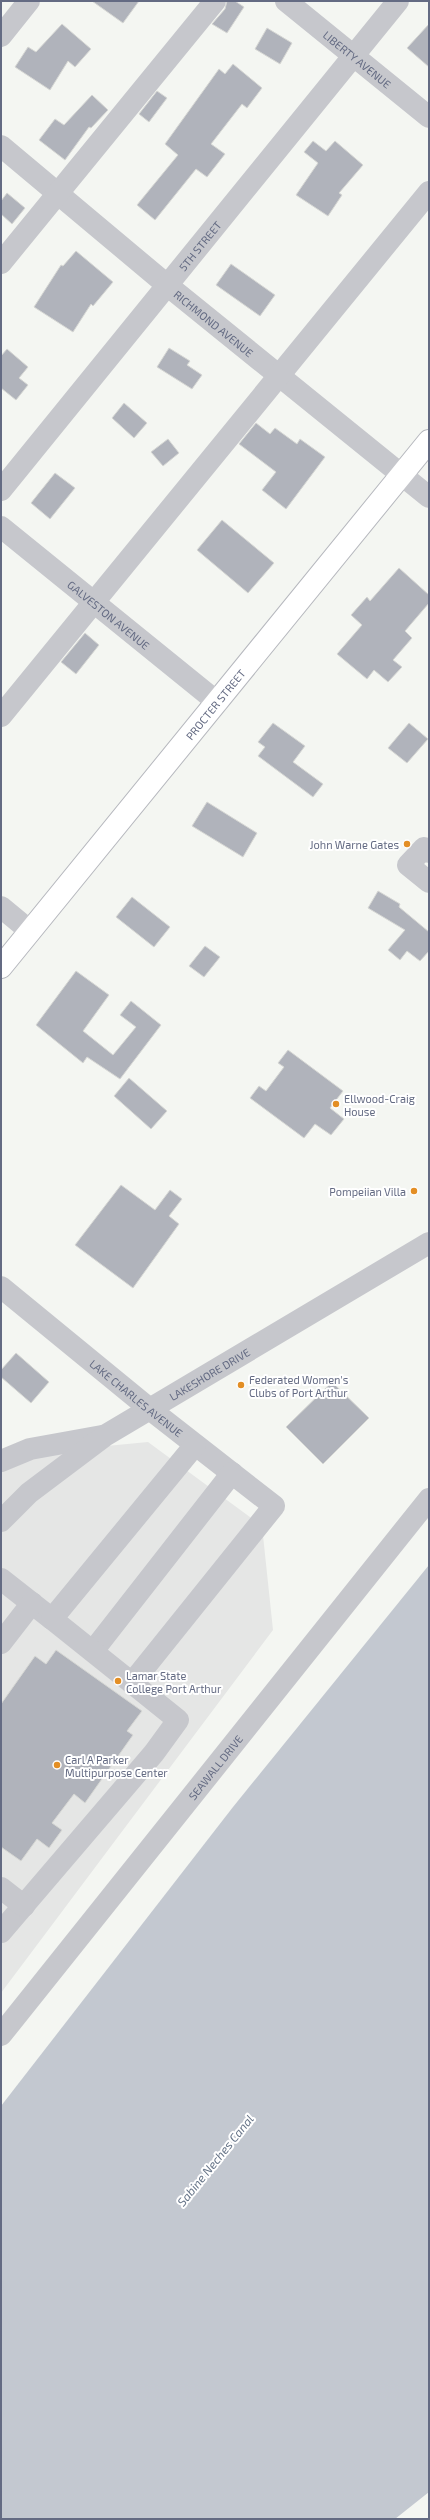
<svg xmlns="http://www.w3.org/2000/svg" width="430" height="2520" font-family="'Exo 2',sans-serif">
<rect width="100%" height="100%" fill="#f4f6f2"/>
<path fill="#e5e6e5" d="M148 1442 262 1526 273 1630 1 1993V1449L34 1453Z"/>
<path fill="#c3c8d0" d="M429 1565V2492L395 2519H1V2106L233 1807Z"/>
<path fill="#b0b3bb" stroke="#d6d7d4" d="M92 1H139L123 23Z
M227 1H235L244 7 227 33 212 24 225 9Z
M62 24 91 49 75 67 68 61 50 90 15 67 28 47 36 52Z
M429 24V67L407 48Z
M267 28 292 43 280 64 255 49Z
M233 64 262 88 247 108 242 104 211 144 225 154 207 177 196 169 155 220 137 205 178 155 165 144 219 69 225 74Z
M157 91 167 98 149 122 139 114Z
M92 95 108 110 91 128 89 127 65 160 39 140 55 119 64 125Z
M313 141 326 151 335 141 363 165 339 193 342 195 328 216 296 195 318 163 304 152Z
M7 193 25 208 12 224 1 214V201Z
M76 251 113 282 93 306 91 304 73 332 34 307 61 265 63 266Z
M231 264 275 295 260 316 216 285Z
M169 348 190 361 187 365 202 375 192 389 157 367Z
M7 349 28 367 19 378 28 385 16 400 1 388V356Z
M124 403 147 423 134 438 112 418Z
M256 423 270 434 275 428 297 444 300 439 325 457 286 509 262 490 276 472 239 444Z
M168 439 179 453 163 466 151 452Z
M55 473 75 488 50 519 31 503Z
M222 520 274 563 248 593 197 550Z
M399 568 429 595V603L405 631 412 638 393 660 402 667 388 682 374 670 367 679 337 654 362 625 351 615 367 597 370 601Z
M85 633 99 645 76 674 61 662Z
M273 723 305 746 293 762 323 784 313 797 258 756 265 747 258 742Z
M409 723 428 739 407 763 388 748Z
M207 802 257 833 243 857 192 826Z
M378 891 400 904 399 907 429 932V951L420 961 407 951 400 960 388 950 405 930 368 908Z
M132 897 170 927 154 947 116 917Z
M205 946 220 957 204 977 189 966Z
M76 971 109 995 83 1031 113 1055 136 1027 120 1015 131 1001 161 1025 120 1079 87 1057 83 1063 36 1025Z
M288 1050 343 1091 330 1108 344 1119 331 1135 315 1124 304 1138 250 1098 259 1086 266 1091 284 1067 278 1063Z
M129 1078 167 1111 151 1129 114 1096Z
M121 1185 155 1210 170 1190 182 1199 169 1216 179 1224 133 1288 75 1245Z
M16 1353 49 1382 31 1403 1 1377V1370Z
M332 1382 369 1418 323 1464 286 1427Z
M56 1650 142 1711 127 1731 133 1735 85 1803 74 1794 52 1823 62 1830 49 1848 37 1839 21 1861 1 1847V1704L35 1656 46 1664Z"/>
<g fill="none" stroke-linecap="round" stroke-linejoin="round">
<g stroke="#b6b8be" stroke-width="24">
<g id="major">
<path id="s8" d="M1 967 429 441"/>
</g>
</g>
<g stroke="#c6c7cc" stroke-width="22">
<path id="s1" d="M286 1 429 117"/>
<path d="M1 36 29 1"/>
<path id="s2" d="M1 146 167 285 429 497"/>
<path d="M1 263 215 1"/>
<path id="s3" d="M1 490 398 1"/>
<path id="s4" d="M1 527 217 702"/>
<path d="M1 716 429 192"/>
<path d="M429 852 424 848 408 865 429 882"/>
<path d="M1 907 30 931"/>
<path id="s5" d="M1 1287 151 1410 274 1506 132 1683 178 1720 154 1753 1 1932"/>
<path d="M1 1461 30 1449 102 1436"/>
<path id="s6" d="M1 1521 29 1493 106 1435 429 1243"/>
<path d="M1 1579 52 1619"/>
<path d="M1 1643 32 1603"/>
<path d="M93 1651 232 1473"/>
<path d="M132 1683 52 1619 195 1445"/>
<path d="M1 1888 24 1906"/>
<path id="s7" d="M1 2035 429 1499"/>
</g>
<use href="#major" stroke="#fff" stroke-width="22"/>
</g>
<g fill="#e38e24" stroke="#fff" stroke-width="1.5">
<circle cx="407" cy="844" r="4"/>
<circle cx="336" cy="1104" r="4"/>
<circle cx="414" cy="1191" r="4"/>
<circle cx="241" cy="1385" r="4"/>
<circle cx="118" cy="1681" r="4"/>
<circle cx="57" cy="1765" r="4"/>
</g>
<g text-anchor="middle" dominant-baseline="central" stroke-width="4" stroke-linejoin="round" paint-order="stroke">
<g font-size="11" fill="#646b83" stroke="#fff">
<text stroke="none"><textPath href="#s1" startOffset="92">LIBERTY AVENUE</textPath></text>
<text stroke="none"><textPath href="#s3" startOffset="315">5TH STREET</textPath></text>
<text stroke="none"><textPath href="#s2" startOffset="277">RICHMOND AVENUE</textPath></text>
<text stroke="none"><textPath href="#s4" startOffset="139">GALVESTON AVENUE</textPath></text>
<text stroke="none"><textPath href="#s8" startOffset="339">PROCTER STREET</textPath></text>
<text stroke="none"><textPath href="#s6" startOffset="256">LAKESHORE DRIVE</textPath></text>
<text stroke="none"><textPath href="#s5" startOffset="175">LAKE CHARLES AVENUE</textPath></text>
<text stroke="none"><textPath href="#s7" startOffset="343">SEAWALL DRIVE</textPath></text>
</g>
<g font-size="11" fill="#646b83" stroke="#fff" text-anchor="start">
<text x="399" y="844" text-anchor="end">John Warne Gates</text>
<text x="344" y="1098">Ellwood-Craig<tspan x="344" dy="13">House</tspan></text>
<text x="406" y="1191" text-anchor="end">Pompeiian Villa</text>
<text x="249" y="1379">Federated Women's<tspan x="249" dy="13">Clubs of Port Arthur</tspan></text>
<text x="126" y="1675">Lamar State<tspan x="126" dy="13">College Port Arthur</tspan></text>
<text x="65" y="1759">Carl A Parker<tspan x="65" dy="13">Multipurpose Center</tspan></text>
</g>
<g font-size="12" font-style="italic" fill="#657387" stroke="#fff">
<text transform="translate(215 2160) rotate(-51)">Sabine Neches Canal</text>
</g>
</g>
<rect width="430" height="2520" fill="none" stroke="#646b83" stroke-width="4"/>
</svg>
